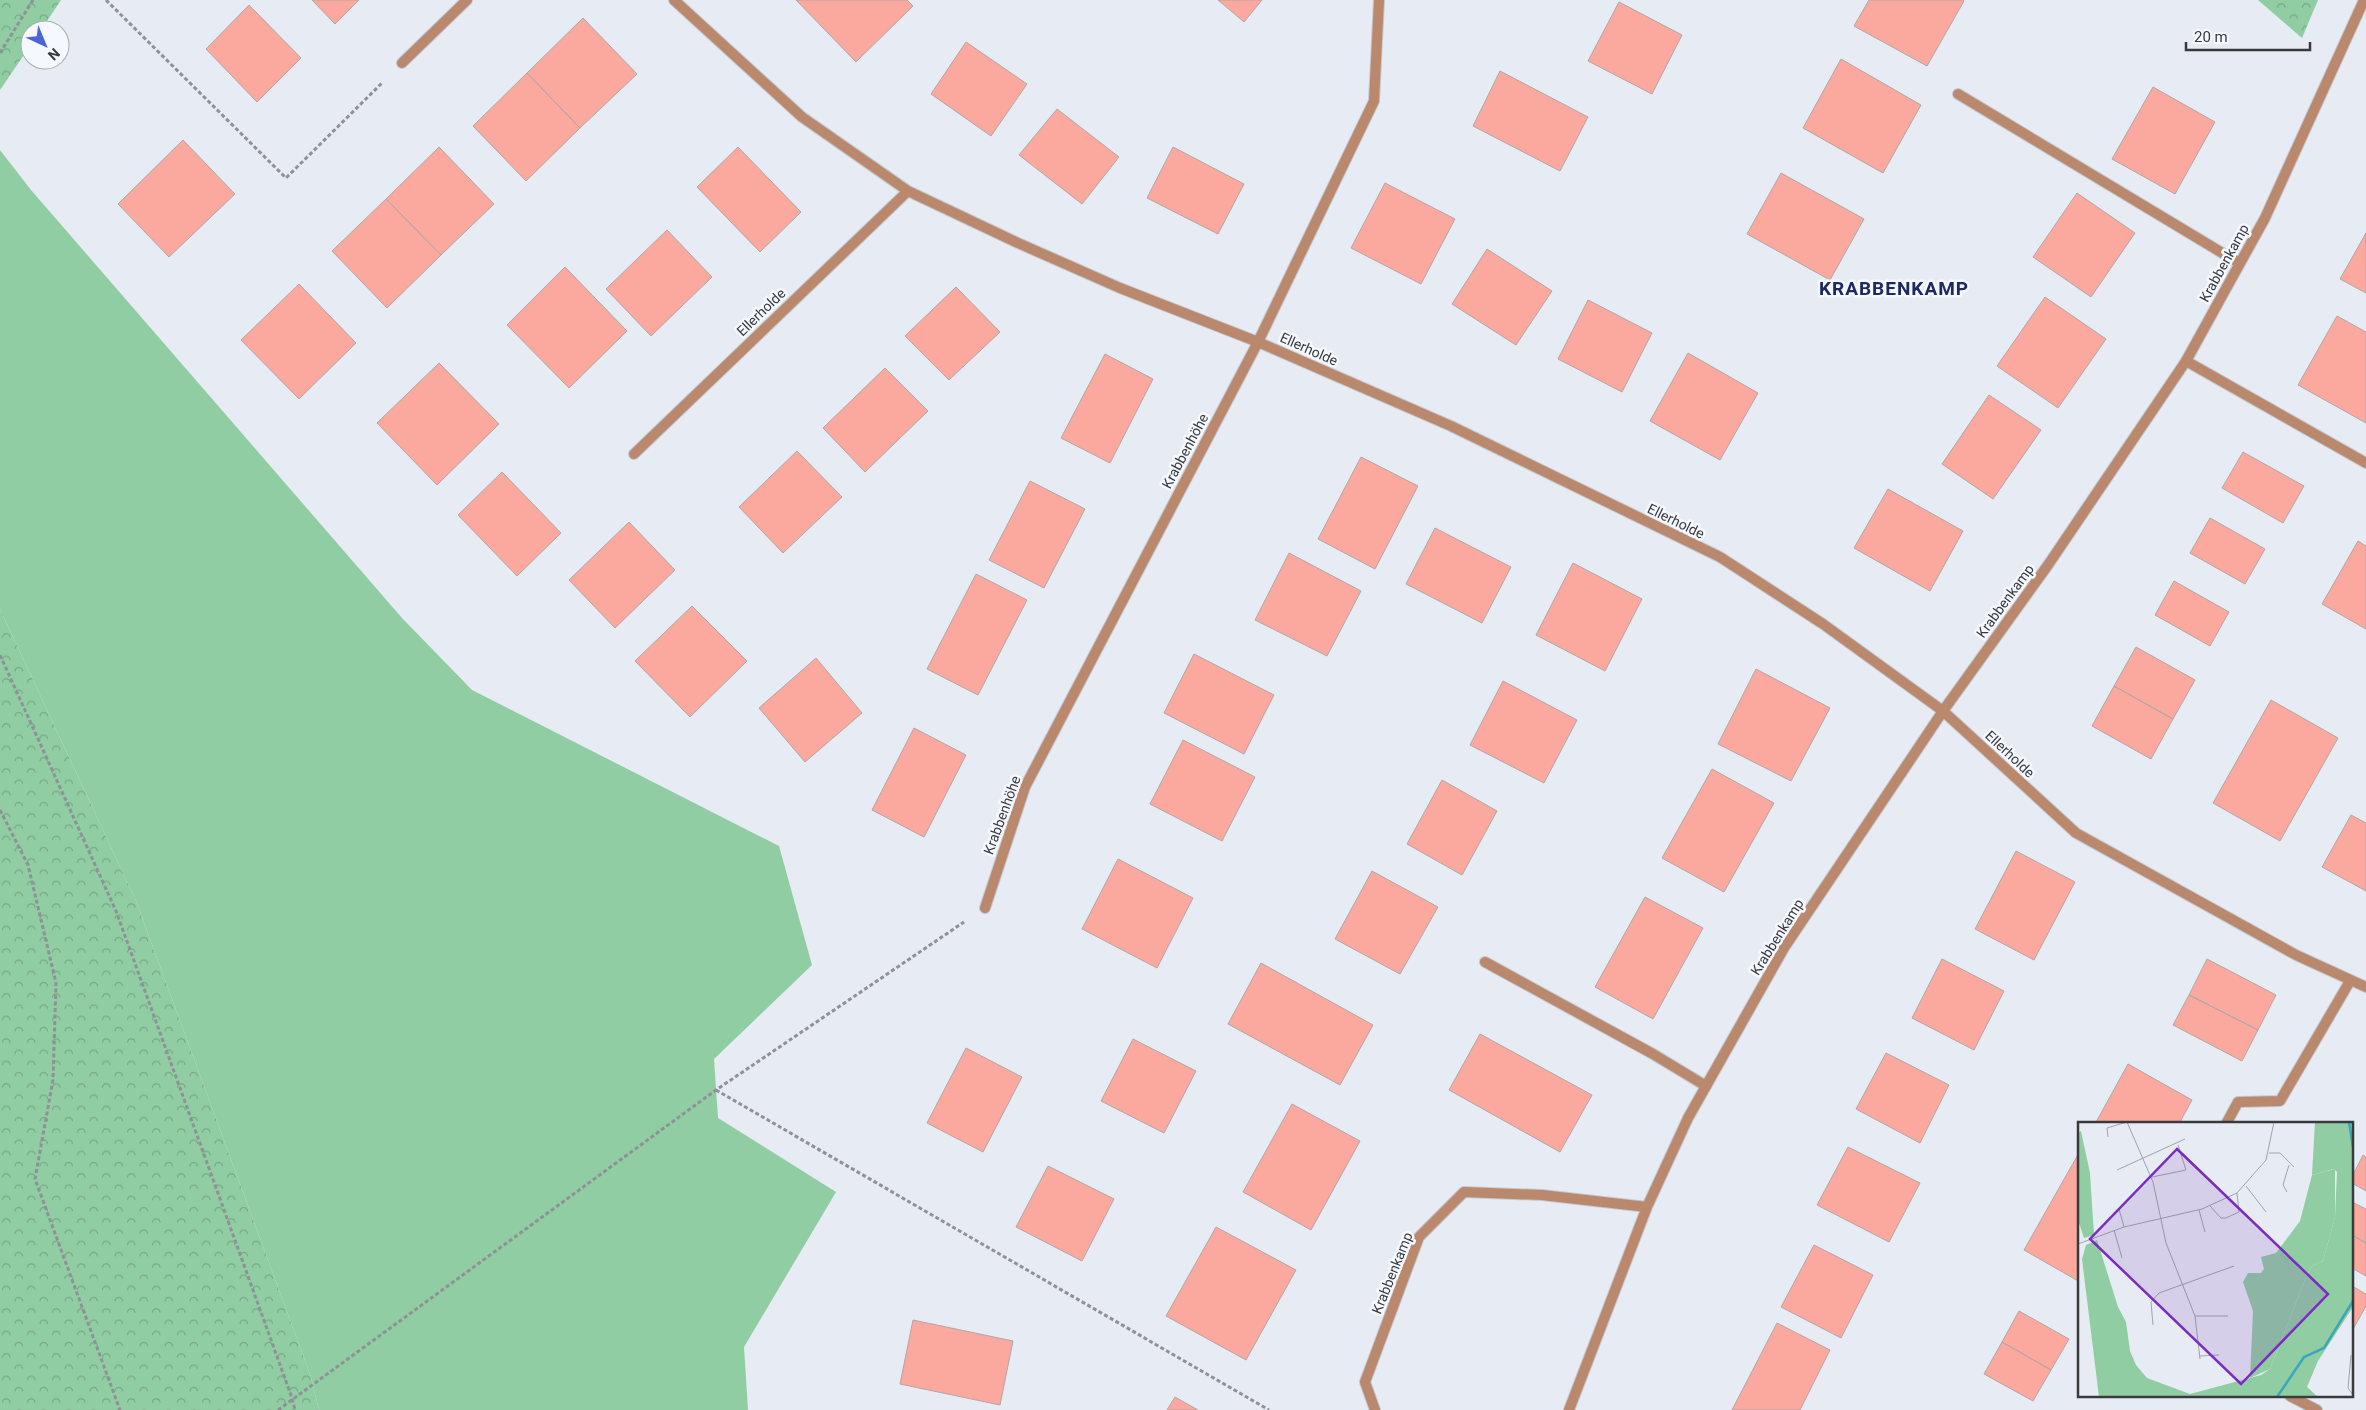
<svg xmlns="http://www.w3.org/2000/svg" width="2366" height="1410" font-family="Roboto,sans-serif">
<defs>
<pattern id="forest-crowns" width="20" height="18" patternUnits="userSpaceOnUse" patternTransform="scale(1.25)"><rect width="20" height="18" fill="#91cda3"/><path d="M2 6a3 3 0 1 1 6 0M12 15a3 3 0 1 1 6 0" fill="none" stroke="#77a786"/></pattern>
</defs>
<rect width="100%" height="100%" fill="#e7ebf3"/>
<path fill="#91cda3" d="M0 150 31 190 402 618 472 690 779 846 812 965 714 1059 718 1118 836 1192 744 1347 748 1410H319L311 1377 136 901 0 609Z"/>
<path fill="url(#forest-crowns)" d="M0 0H61L41 30H30V46L0 90Z
M2258 0H2318L2302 38Z
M0 609 136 901 311 1377 319 1410H0Z"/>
<path fill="#fba89e" stroke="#b1a7a6" d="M312 0H359L335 24Z
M796 0H907L913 6 856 62Z
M1218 0H1262L1244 22Z
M1869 0H1963L1964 1 1927 66 1854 26Z
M1619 2 1682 35 1652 94 1588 61Z
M249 5 301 58 257 102 206 49Z
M583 18 637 74 580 128 527 73Z
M966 42 1027 84 991 136 931 94Z
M1841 59 1921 105 1883 173 1803 128Z
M1500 71 1588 117 1560 171 1473 126Z
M527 73 580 128 526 181 473 126Z
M2153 87 2215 122 2175 194 2112 159Z
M1057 109 1119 157 1082 204 1019 155Z
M183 140 235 194 169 257 118 204Z
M439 147 494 204 441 255 386 199Z
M738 147 801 212 760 252 697 187Z
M1173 147 1244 184 1218 234 1147 198Z
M1781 173 1864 219 1830 280 1747 234Z
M1385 183 1455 219 1421 284 1351 248Z
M2077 193 2135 233 2091 297 2033 257Z
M386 199 441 255 387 308 332 251Z
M667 230 712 277 651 336 606 289Z
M2366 233V293L2340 279Z
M1487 249 1552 291 1516 345 1452 304Z
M565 267 627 331 569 388 507 325Z
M299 284 356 343 299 399 241 340Z
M956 287 1000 332 949 380 905 336Z
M2045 297 2106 339 2058 408 1997 366Z
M1588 300 1652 333 1622 392 1558 359Z
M2337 316 2366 332V423L2298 385Z
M1688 353 1758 393 1720 460 1650 421Z
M1105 354 1153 379 1110 463 1061 438Z
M439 363 499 424 437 485 377 423Z
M885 368 928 411 865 472 823 428Z
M1989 395 2041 430 1993 499 1942 464Z
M797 451 842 497 783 553 739 507Z
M2243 452 2304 486 2283 523 2222 488Z
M1361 457 1418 486 1375 569 1318 539Z
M502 472 561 533 517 576 458 515Z
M1030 481 1085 509 1044 588 989 560Z
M1888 489 1963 531 1930 591 1854 548Z
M2210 518 2265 549 2245 584 2190 553Z
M629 522 675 570 615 628 569 580Z
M1435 528 1511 567 1482 623 1406 584Z
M2358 541 2366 546V629L2322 604Z
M1289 553 1361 591 1327 656 1255 620Z
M1573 563 1642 599 1605 671 1536 635Z
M976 574 1027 600 978 695 927 669Z
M2174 581 2229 612 2210 646 2155 615Z
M692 606 747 661 690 717 635 661Z
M2136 647 2195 680 2173 719 2114 686Z
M1194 654 1274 695 1244 754 1164 713Z
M816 658 862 713 805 762 759 708Z
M1756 669 1830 708 1791 781 1718 744Z
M1503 681 1577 720 1544 783 1470 745Z
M2114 686 2173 719 2151 759 2092 726Z
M2271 700 2338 738 2280 841 2213 803Z
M914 728 966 755 924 837 872 810Z
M1183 740 1255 777 1222 841 1150 804Z
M1712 769 1774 803 1724 892 1662 858Z
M1442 780 1497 811 1462 875 1407 844Z
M2351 815 2366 823V891L2322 867Z
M2016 851 2075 882 2034 960 1975 929Z
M1118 859 1193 898 1157 968 1082 929Z
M1372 871 1438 907 1400 974 1335 939Z
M1645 897 1703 928 1653 1019 1595 987Z
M1942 959 2004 991 1974 1050 1912 1018Z
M2207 959 2276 995 2258 1030 2189 995Z
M1261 963 1373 1025 1340 1085 1228 1024Z
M2189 995 2258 1030 2242 1061 2173 1025Z
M1480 1034 1592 1095 1560 1152 1449 1090Z
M1133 1039 1196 1071 1164 1133 1101 1101Z
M966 1048 1022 1077 983 1152 927 1123Z
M1886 1053 1949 1085 1920 1143 1856 1109Z
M2128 1064 2192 1100 2179 1124H2095Z
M1292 1104 1360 1141 1311 1230 1243 1192Z
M1848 1147 1920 1183 1889 1242 1817 1205Z
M2080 1151V1282L2024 1250Z
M2363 1155 2366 1157V1191L2352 1183V1177Z
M1048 1166 1114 1199 1082 1261 1016 1227Z
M2352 1202 2366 1209V1243L2352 1235Z
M1216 1227 1296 1270 1246 1360 1166 1316Z
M2352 1235 2366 1243V1276L2352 1268Z
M1814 1245 1873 1275 1841 1338 1781 1307Z
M2352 1286 2366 1294V1306L2352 1331Z
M2019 1311 2069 1339 2051 1370 2002 1342Z
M913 1320 1013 1341 1000 1405 900 1384Z
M1777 1323 1830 1350 1800 1410H1732Z
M2002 1342 2051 1370 2033 1401 1984 1374Z
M1175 1397 1198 1410H1167Z"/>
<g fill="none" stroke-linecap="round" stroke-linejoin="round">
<g stroke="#c4c8cf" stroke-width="12">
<path id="lane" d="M1958 94 2239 263
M2186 361 2366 463
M1485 962 1653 1054 1706 1086
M2226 1124 2238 1102 2280 1101 2350 981
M2290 1396 2317 1410"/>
</g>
<g stroke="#c4c8cf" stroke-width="12">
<path id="street" d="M674 0 802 117 908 191 1018 243 1120 288 1258 342 1451 426 1720 557 1823 624 1943 711 2076 833 2296 955 2366 987
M402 63 467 0
M634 454 908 191
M985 908 1025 787 1258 342 1374 101 1379 0
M1375 1410 1365 1382 1419 1237 1464 1192 1542 1195 1647 1207
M1569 1410 1647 1207 1688 1118 1784 948 1943 711 2048 565 2186 361 2265 218 2364 0"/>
</g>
<path stroke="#8e9197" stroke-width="3" stroke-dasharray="4 2.5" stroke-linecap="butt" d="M106 0 286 178 383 82
M0 53 33 0
M0 655 116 911 292 1398 295 1410
M0 810 28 865 56 983 53 1080 35 1179 120 1410
M716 1090 1269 1410
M278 1410 716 1090 964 922"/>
<use href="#lane" stroke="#b9886d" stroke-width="10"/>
<use href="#street" stroke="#b9886d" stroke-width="10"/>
</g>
<g text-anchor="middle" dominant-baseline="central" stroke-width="5" stroke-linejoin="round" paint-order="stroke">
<g font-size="14" fill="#383a3d" stroke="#f5f9ff">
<text transform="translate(2224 263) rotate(-61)">Krabbenkamp</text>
<text transform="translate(761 312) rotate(-44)">Ellerholde</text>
<text transform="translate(1309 349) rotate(24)">Ellerholde</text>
<text transform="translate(1185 451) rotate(-62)">Krabbenhöhe</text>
<text transform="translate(1676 521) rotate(26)">Ellerholde</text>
<text transform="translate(2005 601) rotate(-54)">Krabbenkamp</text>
<text transform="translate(2010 754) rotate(43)">Ellerholde</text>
<text transform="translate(1002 815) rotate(-70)">Krabbenhöhe</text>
<text transform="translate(1777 937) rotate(-58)">Krabbenkamp</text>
<text transform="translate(1392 1273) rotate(-68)">Krabbenkamp</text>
</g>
<g font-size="19" font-weight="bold" letter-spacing="1" fill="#1d2961" stroke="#f5f9ff">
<text x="1894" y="288">KRABBENKAMP</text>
</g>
</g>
<g transform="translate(2078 1122)">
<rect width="275" height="275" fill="#e7ebf3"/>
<path d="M257 47V95L245 139 234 144 228 155 192 247 172 256 175 189 165 160 170 151H183L186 147 183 135 198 131 222 99 234 53Z" fill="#91cda3"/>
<path d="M237 0H275V185L240 239 229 265 240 275H21L4 137 8 123 19 118 40 185 48 200 52 229 58 243 69 256 112 272 183 253 192 247 228 155 234 144 245 139 257 95 259 50 256 47 234 53ZM3 9 12 51 16 113 6 116 0 98V11Z" fill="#91cda3"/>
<path fill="none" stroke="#3ba7bb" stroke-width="2.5" d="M271 0 275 25M199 275 226 235 246 226 275 179"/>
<path fill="none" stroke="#a1a4aa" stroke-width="1" d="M49 0 75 60 88 121 117 194 122 237M30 15 29 6 49 0M191 31H202L216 45M39 48 107 17M74 55 108 48 100 23M168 64 188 90M209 70 205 63 211 43M132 84 143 96H148L161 90 159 71M41 87 46 105M121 88 127 110M36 108 44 136M0 122 46 105 124 87 159 71 188 38 196 0M117 194H150M75 203 73 180 81 171 156 144M273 233 270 266 275 273M121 234 141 233"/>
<path fill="#7b2cbf" fill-opacity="0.15" stroke="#7b2cbf" stroke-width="2.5" d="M99 27 250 172 163 262 12 117Z"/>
<rect width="275" height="275" fill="none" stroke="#383a3d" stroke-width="2.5"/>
</g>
<g transform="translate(45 45) rotate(136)"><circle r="24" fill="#f5f9ff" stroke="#a9adb1"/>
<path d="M0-4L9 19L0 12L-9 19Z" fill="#4c64d9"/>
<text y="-8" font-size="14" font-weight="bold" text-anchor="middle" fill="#383a3d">N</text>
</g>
<path d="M2186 42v8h124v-8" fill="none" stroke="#383a3d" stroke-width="2.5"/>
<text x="2194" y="42" font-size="15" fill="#383a3d" stroke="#f5f9ff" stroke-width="4" paint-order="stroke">20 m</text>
</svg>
